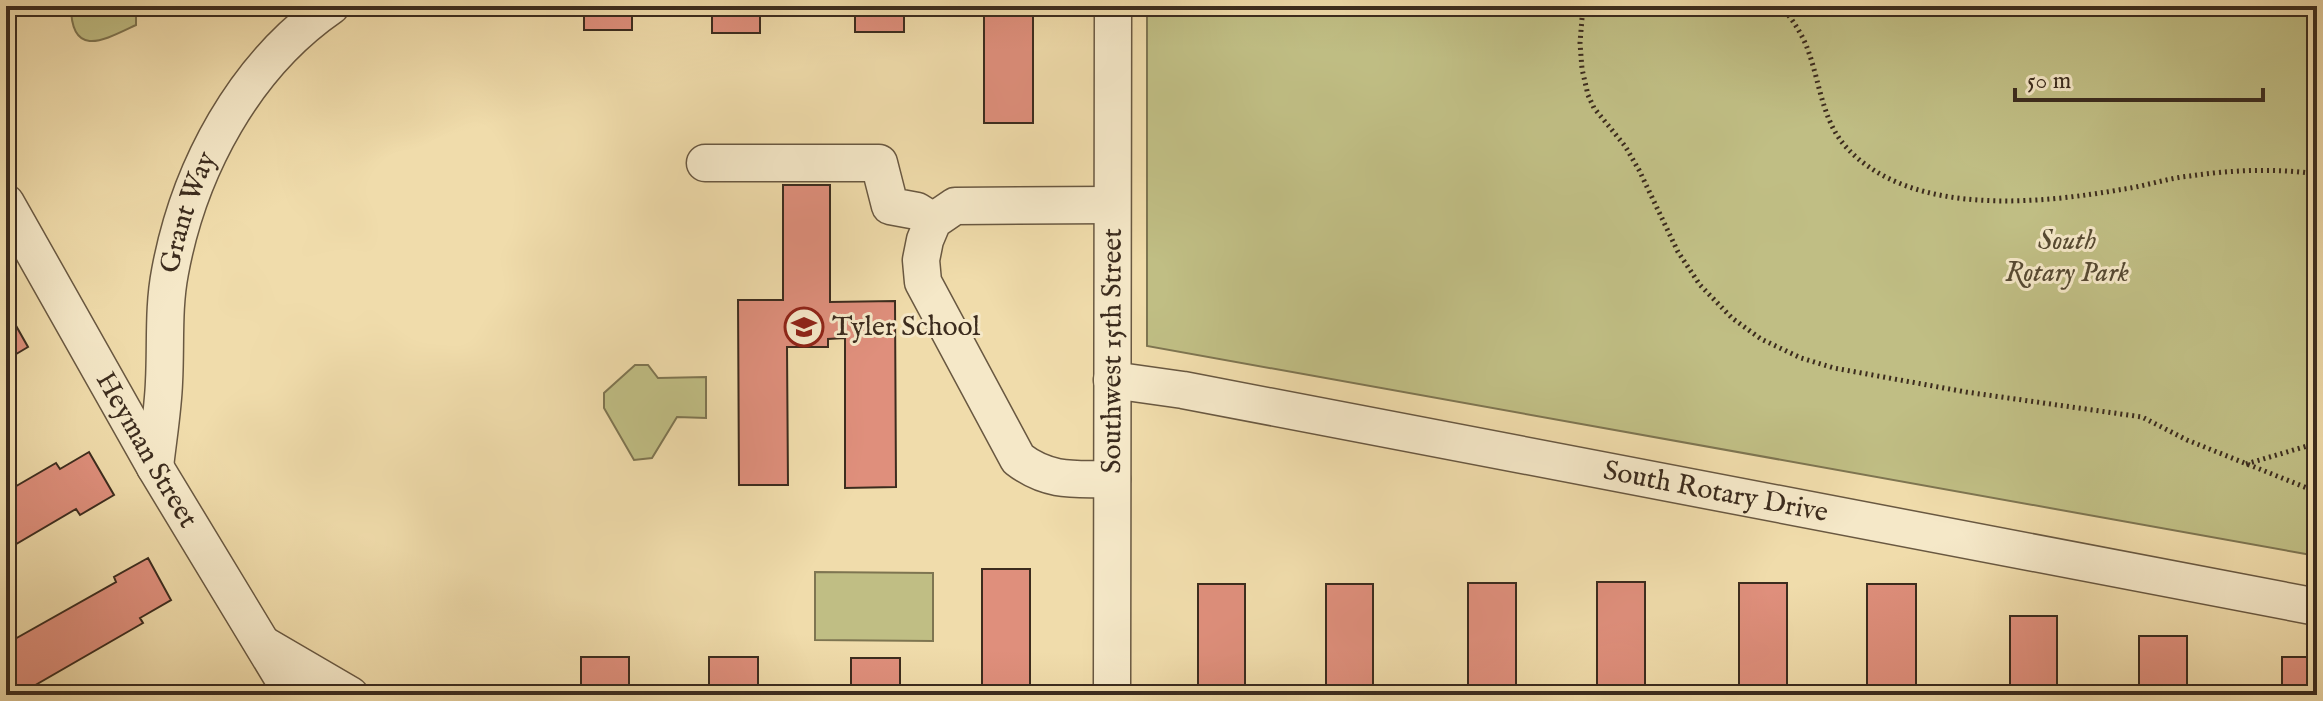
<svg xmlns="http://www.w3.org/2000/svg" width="2323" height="701" font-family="'IM FELL English',serif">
<rect width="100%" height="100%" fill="#f0dcab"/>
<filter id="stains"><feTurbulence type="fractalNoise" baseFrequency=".0025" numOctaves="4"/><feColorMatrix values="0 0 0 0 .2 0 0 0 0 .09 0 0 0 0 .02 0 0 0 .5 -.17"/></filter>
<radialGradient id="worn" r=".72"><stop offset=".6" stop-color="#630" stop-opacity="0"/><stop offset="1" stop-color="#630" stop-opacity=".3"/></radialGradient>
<path fill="#c0be84" stroke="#7e7551" stroke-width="2" d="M71 6H136V25C106 39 71 60 71 6Z
M1147 6H2317V556L1147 346Z
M635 365H648L658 378 706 377V418L677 417 652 458 634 460 604 408V393Z
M815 572 933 573V641L815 640Z"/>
<path fill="#df8f7c" stroke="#3c2c1e" stroke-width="2" d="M584 6H632V30H584Z
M712 6H760V33H712Z
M855 6H904V32H855Z
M984 6H1033V123H984Z
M783 185H830V302L895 301 896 487 845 488V338L828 339V347H787L788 485H739L738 300H783Z
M6 308 28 347 6 360Z
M89 452 114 495 80 515 76 509 6 550V492L56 463 60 469Z
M148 558 171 600 140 618 143 623 18 695H6V644L116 582 114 577Z
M982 569H1030V695H982Z
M1597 582H1645V695H1597Z
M1468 583H1516V695H1468Z
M1739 583H1787V695H1739Z
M1198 584H1245V695H1198Z
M1326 584H1373V695H1326Z
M1867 584H1916V695H1867Z
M2010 616H2057V695H2010Z
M2139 636H2187V695H2139Z
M581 657H629V695H581Z
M709 657H758V695H709Z
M2282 657H2317V695H2282Z
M851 658H900V695H851Z"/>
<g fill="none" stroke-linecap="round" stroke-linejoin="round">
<g stroke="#695841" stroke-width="39">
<g id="minor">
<path d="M705 163H879L890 206 917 211 933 221"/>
<path id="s1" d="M6 203 155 467 293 695"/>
<path d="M1112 205 955 206 933 221 925 240 921 260 923 282 1018 459C1049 483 1076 479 1112 479"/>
<path id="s2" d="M1112 380 1183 390 2317 607"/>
<path id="s3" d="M155 467C158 439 163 410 164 382 166 345 163 308 170 272 189 169 244 66 331 6"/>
<path d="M266 646 350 695"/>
<path id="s4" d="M1112 695 1113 6"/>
</g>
</g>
<path stroke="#3c2c1e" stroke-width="5" stroke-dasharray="2 4" stroke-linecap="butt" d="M1583 6 1580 43 1582 69 1588 95 1594 108 1625 146 1639 170 1678 252 1700 285 1732 318 1761 339 1801 358 1834 368 1966 392 2142 417 2187 440 2317 492
M1781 6C1793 20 1803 35 1809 53 1820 84 1823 123 1847 148 1911 217 2040 204 2124 189 2146 186 2168 178 2190 176 2230 170 2276 168 2317 174
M2317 439 2314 444 2317 471
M2246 464 2314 444"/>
<use href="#minor" stroke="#f5e8c8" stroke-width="36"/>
</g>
<defs>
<g id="school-ring" transform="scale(2)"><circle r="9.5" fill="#f5e8c8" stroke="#8f2418" stroke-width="1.5"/><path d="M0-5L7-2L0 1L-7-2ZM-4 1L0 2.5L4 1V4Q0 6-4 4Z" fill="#8f2418"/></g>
</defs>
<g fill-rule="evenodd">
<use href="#school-ring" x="804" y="327"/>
</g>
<g text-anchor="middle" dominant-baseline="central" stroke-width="6" stroke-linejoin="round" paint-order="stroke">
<g font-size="28" fill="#3c2c1e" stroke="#f5e8c8">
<text stroke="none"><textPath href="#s3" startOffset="258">Grant Way</textPath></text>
<text stroke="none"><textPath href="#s4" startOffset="344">Southwest 15th Street</textPath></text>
<text stroke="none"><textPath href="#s1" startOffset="284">Heyman Street</textPath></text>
<text stroke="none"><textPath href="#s2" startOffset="614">South Rotary Drive</textPath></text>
</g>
<g font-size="28" font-style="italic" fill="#564932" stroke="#f5e8c8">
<text x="2067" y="241">South<tspan x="2067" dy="32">Rotary Park</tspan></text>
</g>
<g font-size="28" fill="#3c2c1e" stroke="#f5e8c8" text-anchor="start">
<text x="832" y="327">Tyler School</text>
</g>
</g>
<rect width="2323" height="701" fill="none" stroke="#f0dcab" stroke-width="32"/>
<rect x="8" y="8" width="2307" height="685" fill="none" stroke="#3c2c1e" stroke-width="4"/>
<rect x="16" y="16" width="2291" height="669" fill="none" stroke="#3c2c1e" stroke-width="2"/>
<path d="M2015 88v12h248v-12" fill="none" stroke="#3c2c1e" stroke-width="4"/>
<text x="2027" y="88" font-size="24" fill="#3c2c1e" stroke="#f5e8c8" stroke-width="6" paint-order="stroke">50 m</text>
<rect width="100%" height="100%" filter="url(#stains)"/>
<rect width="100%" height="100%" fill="url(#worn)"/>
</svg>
